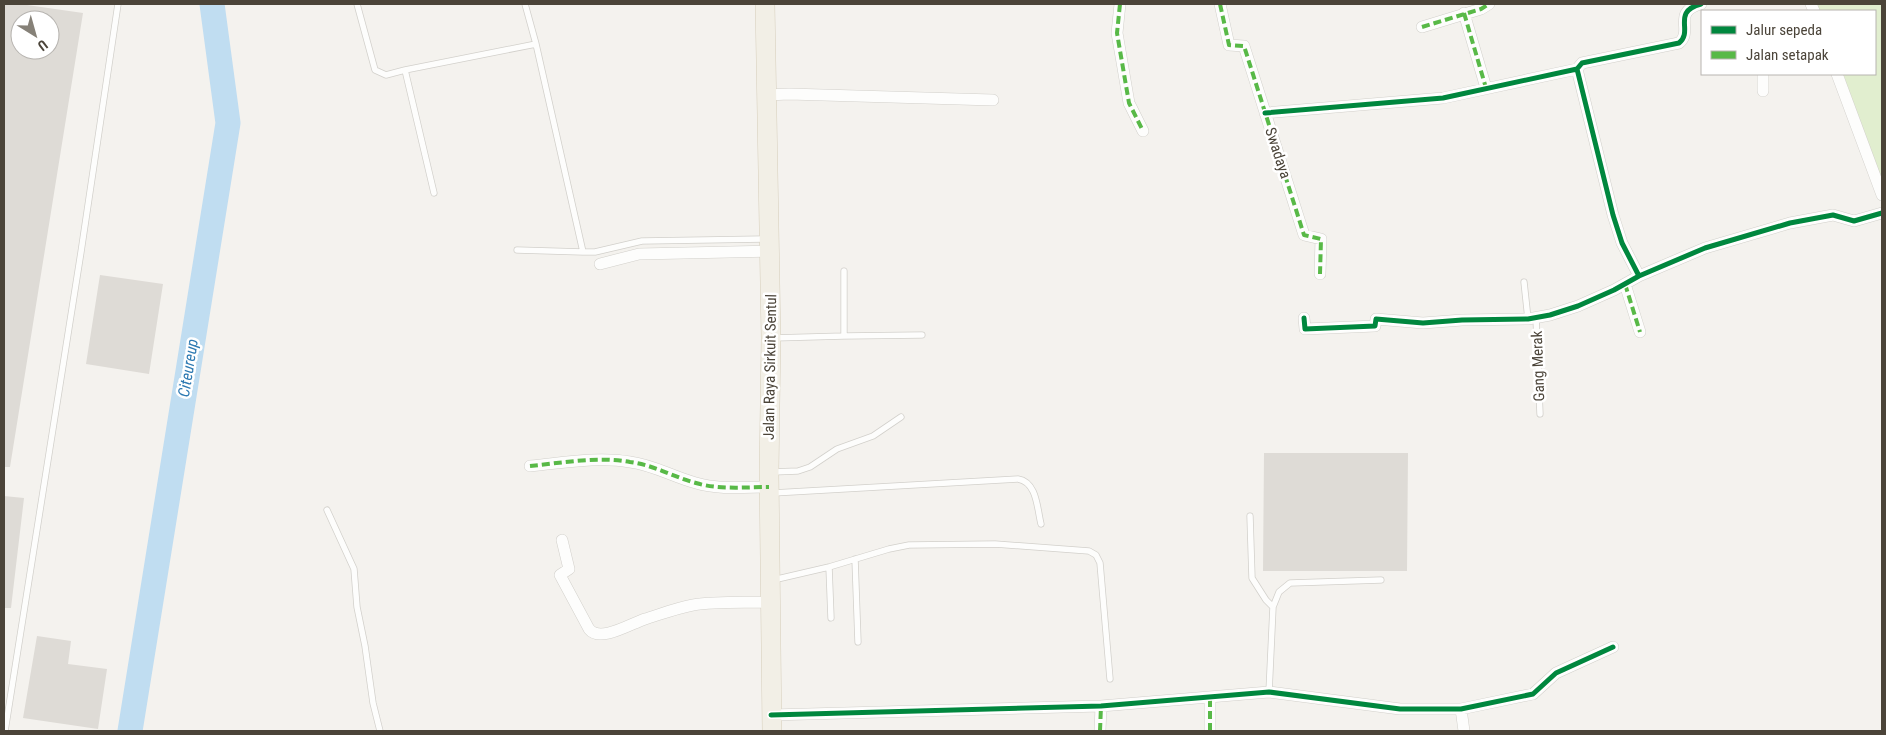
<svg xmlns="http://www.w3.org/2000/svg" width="1886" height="735" font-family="'Roboto Condensed',sans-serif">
<rect width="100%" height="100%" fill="#f4f2ee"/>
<path fill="#e1eecf" d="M1812 4H1882V196L1837 74H1875V11H1814Z"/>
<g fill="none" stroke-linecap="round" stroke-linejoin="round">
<path stroke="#c0ddf1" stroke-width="25" d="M130 731 228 123 212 4"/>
</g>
<path fill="#dedbd6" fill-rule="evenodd" d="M4 4H20L83 13 10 467H4ZM20 20H50V50H20Z
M100 275 163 284 149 374 86 364Z
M1264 453H1408L1407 571H1263Z
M4 496 24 498 11 608H4Z
M37 636 71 641 68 664 107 669 98 729 23 718Z"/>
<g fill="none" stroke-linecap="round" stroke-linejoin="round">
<g stroke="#d2d0cb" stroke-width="7">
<path id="lane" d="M357 4 375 70 386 75 405 70 434 193
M525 4 536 44 583 252H595L642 241 767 239
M405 70 536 44
M517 250 583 252
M1524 282 1528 319
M1536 318 1540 414
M844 336 922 335
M773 338 844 336V271
M772 472 798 471 810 467 837 449 873 436 901 417
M773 493 1018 479C1037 482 1037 508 1041 524
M327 510 354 569 357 607 365 646 373 703 380 731
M1250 516 1252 578 1266 600 1273 607 1269 692
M855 559 858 642
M829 567 831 618
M773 580 829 567 889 549 909 545 995 544 1089 551 1096 555 1100 563 1110 679
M1273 607 1279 592 1290 583 1381 580
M5 731 81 252 118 4"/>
</g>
<g stroke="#d2d0cb" stroke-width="12">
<path id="street" d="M1120 4 1117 33 1129 103 1143 131
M1220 4 1229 45 1244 46 1304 235 1321 239 1320 274
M1701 4C1671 12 1694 31 1679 43L1582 63 1577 69 1613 215 1622 243 1639 276 1705 248 1790 223 1833 215 1854 221 1882 213
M1811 4 1814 11
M1464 13 1486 88
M1422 27 1481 9 1489 4
M1763 74V91
M1837 74 1882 195
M767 95 789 94 993 100
M1265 113 1443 98 1577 69
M600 264 639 254 771 251
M1625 284 1640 332
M1304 318 1305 329 1375 326 1376 319 1423 323 1462 320 1528 319 1550 315 1578 306 1614 290 1639 276
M530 466C562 463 598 456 630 462 654 465 673 477 696 483 719 490 746 487 769 487
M562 540 569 569 560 575 589 629C600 643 630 624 645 619 661 614 677 608 693 605 718 601 745 603 770 602
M1461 709 1464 731
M771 715 1101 706 1269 692 1400 709H1461L1533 694 1556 673 1613 647
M1100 731 1101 706
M1210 731V697"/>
</g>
<g stroke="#d6cebb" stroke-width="20">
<path id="primary" d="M765 4 771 338 769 472 772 731"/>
</g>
<use href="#lane" stroke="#fdfdfc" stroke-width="5.5"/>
<use href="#street" stroke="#fdfdfc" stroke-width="11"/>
<use href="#primary" stroke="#f2efe6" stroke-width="19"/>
<path stroke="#58b947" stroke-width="4" stroke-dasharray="8 4" stroke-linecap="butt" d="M1120 4 1117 33 1129 103 1143 131
M1220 4 1229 45 1244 46 1304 235 1321 239 1320 274
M1464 13 1486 88
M1422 27 1481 9 1489 4
M1625 284 1640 332
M530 466C562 463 598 456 630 462 654 465 673 477 696 483 719 490 746 487 769 487
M1100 731 1101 706
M1210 731V697"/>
<g stroke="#fff" stroke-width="8">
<path id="cycleway" d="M1701 4C1671 12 1694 31 1679 43L1582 63 1577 69 1613 215 1622 243 1639 276 1705 248 1790 223 1833 215 1854 221 1882 213
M1265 113 1443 98 1577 69
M1304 318 1305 329 1375 326 1376 319 1423 323 1462 320 1528 319 1550 315 1578 306 1614 290 1639 276
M771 715 1101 706 1269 692 1400 709H1461L1533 694 1556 673 1613 647"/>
</g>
<use href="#cycleway" stroke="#00873e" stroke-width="5"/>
</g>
<g text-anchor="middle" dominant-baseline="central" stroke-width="5" stroke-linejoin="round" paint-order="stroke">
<g font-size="15" fill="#4b4439" stroke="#fff">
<text transform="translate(1278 153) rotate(72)">Swadaya</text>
<text transform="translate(1538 366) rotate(-92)">Gang Merak</text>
<text transform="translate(770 367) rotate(-89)">Jalan Raya Sirkuit Sentul</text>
</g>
<g font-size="16" font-style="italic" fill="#2e7ab2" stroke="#fff">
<text transform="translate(188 368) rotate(-81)">Citeureup</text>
</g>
</g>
<rect width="1886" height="735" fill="none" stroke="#4b4439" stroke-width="10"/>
<rect x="1701" y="10" width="175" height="65" fill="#ffffff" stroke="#b7b4b0"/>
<rect x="1711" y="26" width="25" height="8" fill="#00873e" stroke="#b7b4b0"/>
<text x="1746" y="35" font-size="15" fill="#4b4439">Jalur sepeda</text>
<rect x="1711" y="51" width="25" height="8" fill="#58b947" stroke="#b7b4b0"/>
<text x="1746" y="60" font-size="15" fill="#4b4439">Jalan setapak</text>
<g transform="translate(35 35) rotate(143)"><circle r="24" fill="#ffffff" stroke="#b7b4b0"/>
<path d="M0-4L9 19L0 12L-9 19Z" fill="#868178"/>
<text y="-8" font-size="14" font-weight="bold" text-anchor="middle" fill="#4b4439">U</text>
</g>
</svg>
